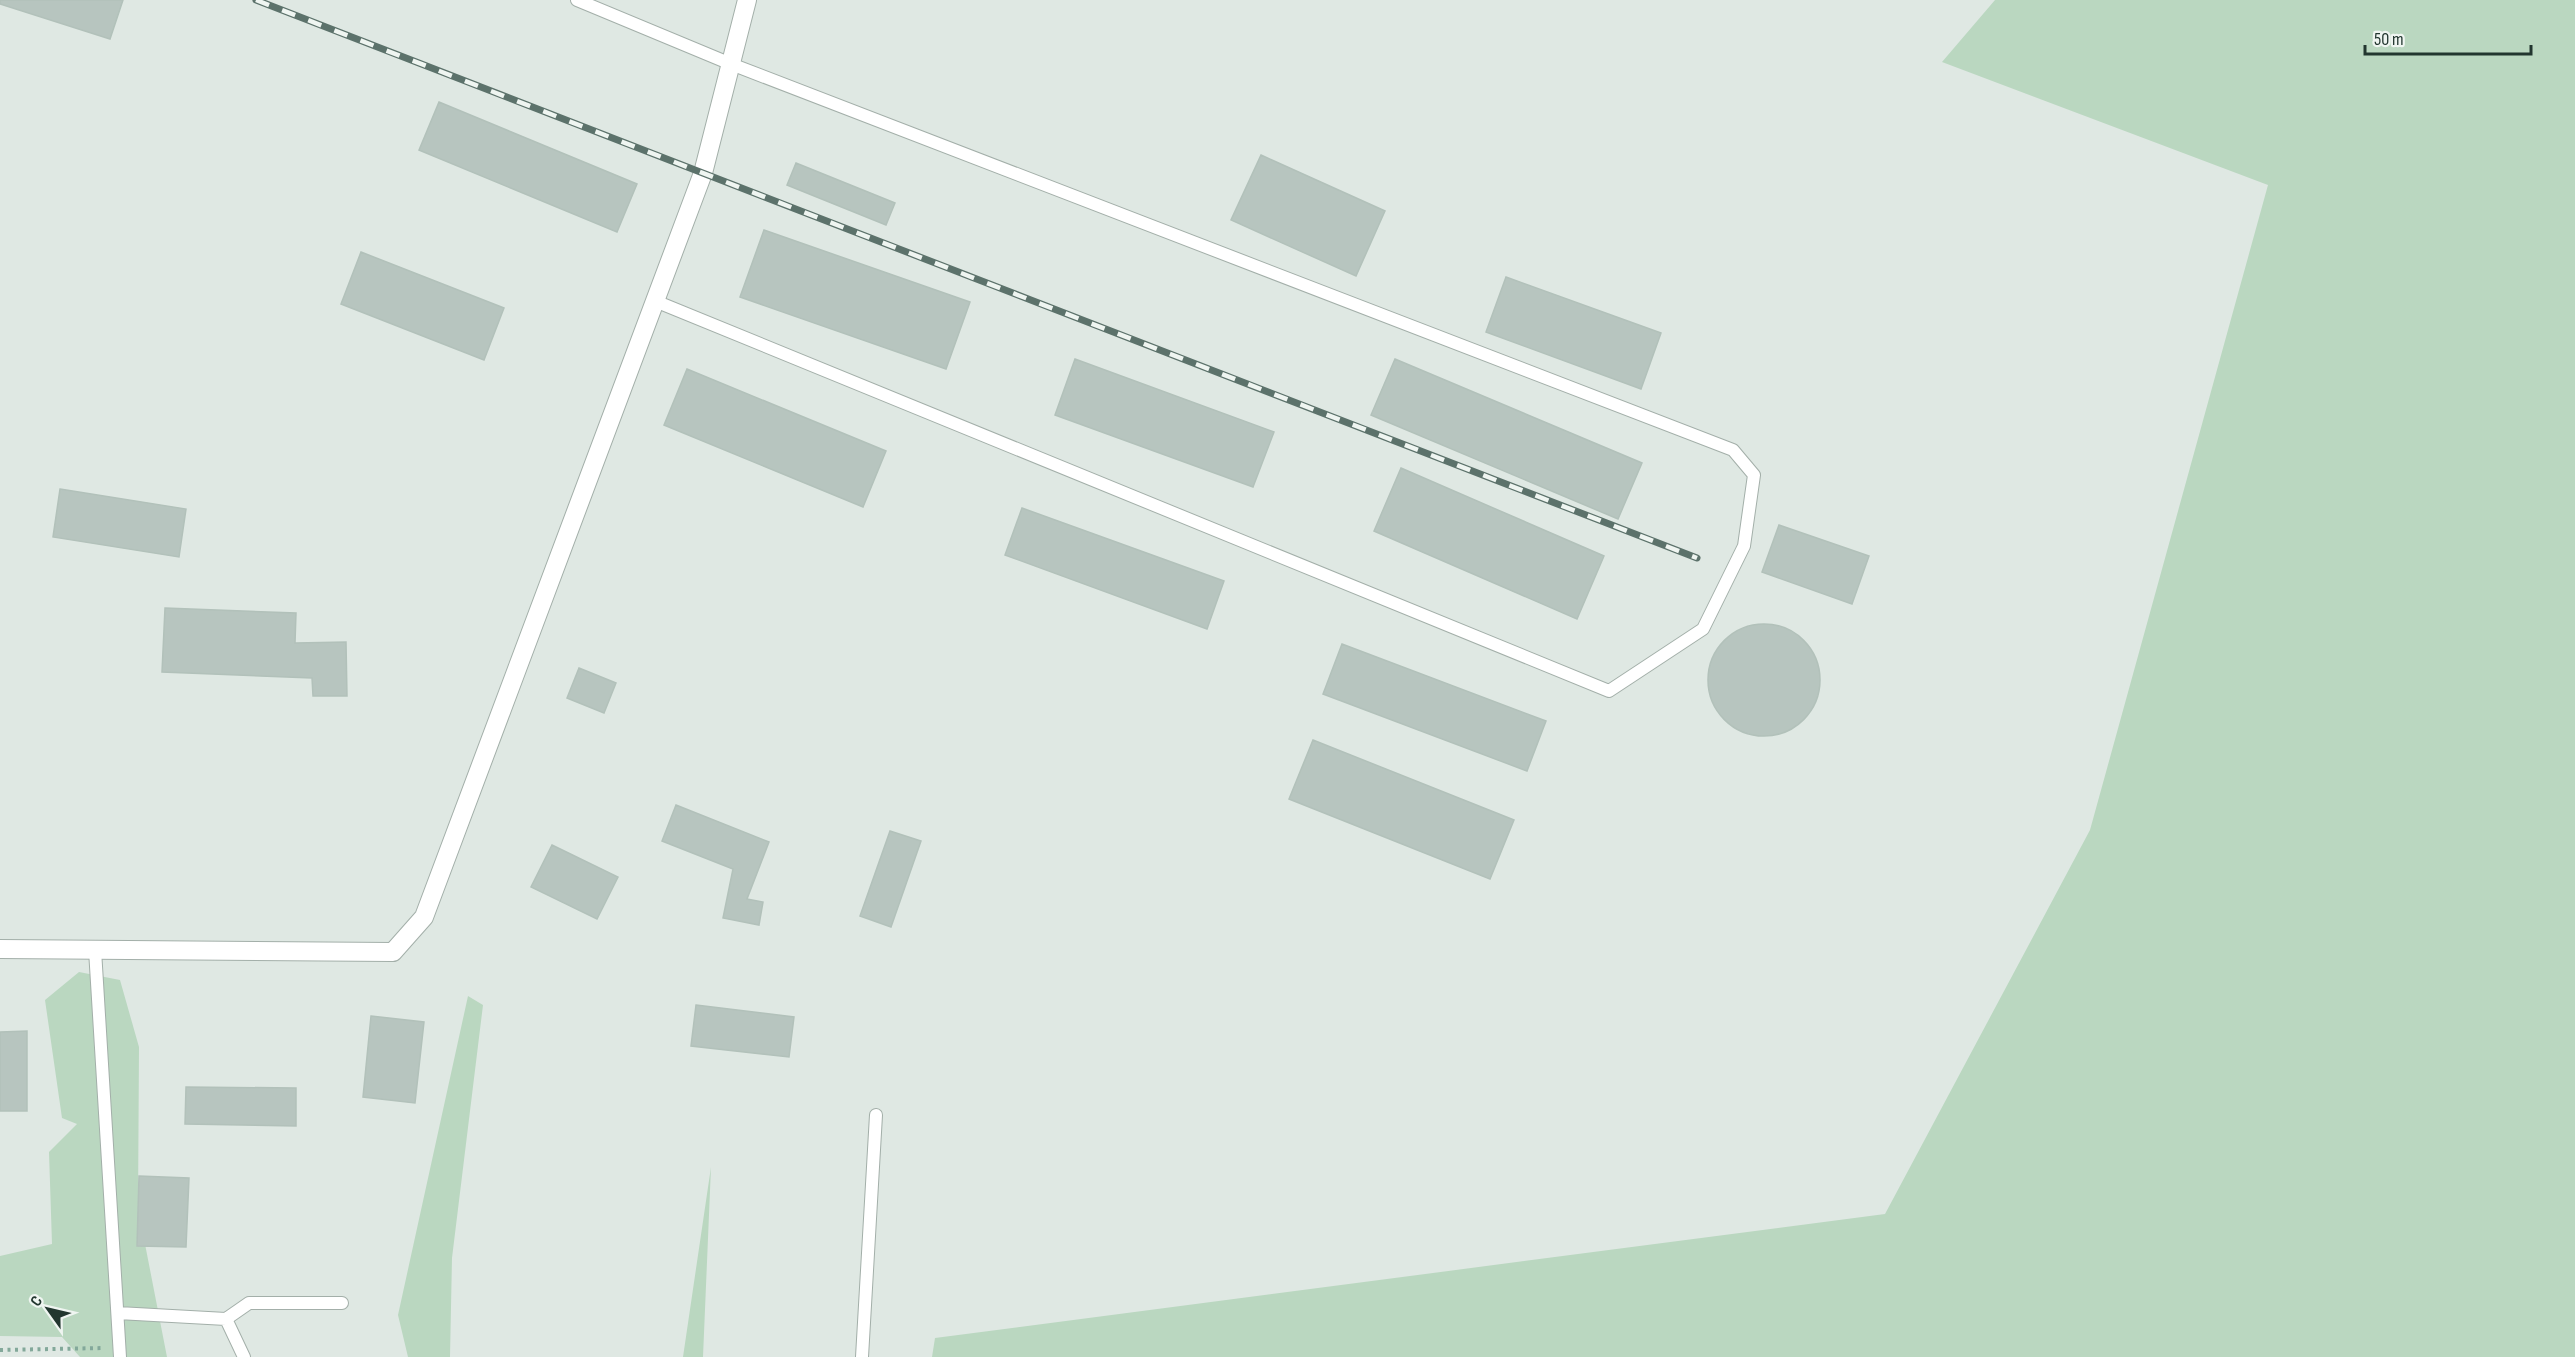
<svg xmlns="http://www.w3.org/2000/svg" width="2575" height="1357" font-family="'Sofia Sans Condensed',sans-serif">
<rect width="100%" height="100%" fill="#dfe8e3"/>
<path fill="#bad7c0" d="M1995 0H2575V1357H932L935 1338 1885 1214 2090 830 2268 185 1942 62Z
M79 972 120 980 139 1047 138 1208 167 1357H80L62 1337 0 1336V1256L52 1244 49 1152 77 1124 62 1118 45 1000Z
M468 996 483 1005 452 1258 450 1357H408L398 1315Z
M711 1167 703 1357H683Z"/>
<path fill="#b7c5bf" stroke="#b2c1ba" stroke-width="1.5" d="M0 0H123L110 39 0 4Z
M439 102 637 184 617 232 419 150Z
M1261 155 1385 211 1356 276 1231 220Z
M796 163 895 203 886 225 787 185Z
M764 230 970 302 946 369 740 297Z
M361 252 504 308 484 360 341 304Z
M1506 277 1661 333 1641 389 1486 332Z
M1075 359 1274 432 1253 487 1055 415Z
M1395 359 1642 463 1618 519 1371 415Z
M687 369 886 451 863 507 664 425Z
M1401 468 1604 556 1577 619 1374 531Z
M60 489 186 509 179 557 53 537Z
M1022 508 1224 581 1207 629 1005 555Z
M1779 525 1869 556 1852 604 1762 572Z
M165 608 296 613 295 643 346 642 347 696H313L312 678 162 672Z
M1708 680a56 56 0 1 1 112 0a56 56 0 1 1-112 0Z
M1342 644 1546 721 1527 771 1323 694Z
M579 668 616 683 604 713 567 698Z
M1313 740 1514 820 1490 879 1289 799Z
M676 805 769 842 747 899 763 902 759 925 723 918 733 869 662 841Z
M890 831 921 841 891 927 860 916Z
M552 845 618 877 597 919 531 887Z
M696 1005 794 1017 789 1057 691 1046Z
M371 1016 424 1022 415 1103 363 1097Z
M27 1031V1111H0V1032Z
M186 1087 296 1088V1126L185 1124Z
M139 1176 189 1178 186 1247 137 1246Z"/>
<g fill="none" stroke-linecap="round" stroke-linejoin="round">
<g stroke="#a3afa9" stroke-width="14">
<path id="lane" d="M577 0 731 64 1733 450 1754 475 1744 546 1703 629 1609 691 655 301
M95 950 120 1357
M118 1313 226 1319 244 1357
M226 1319 249 1303H342
M862 1357 876 1115"/>
</g>
<g stroke="#a3afa9" stroke-width="20">
<path id="street" d="M0 949 393 952 424 917 703 173 747 0"/>
</g>
<path stroke="#83a89a" stroke-width="4" stroke-dasharray="3 4.5" stroke-linecap="butt" d="M0 1350 104 1348"/>
<use href="#lane" stroke="#fff" stroke-width="12"/>
<use href="#street" stroke="#fff" stroke-width="18"/>
<g stroke="#5c726b" stroke-width="7">
<path id="rail" d="M256 0 1697 558"/>
</g>
<use href="#rail" stroke="#eff5f1" stroke-width="4.5" stroke-dasharray="14" stroke-linecap="butt"/>
</g>
<g transform="translate(48 1309) rotate(304)" stroke="#eff5f1" stroke-width="4.5" paint-order="stroke">
<path d="M0-4.5L10 22L0 15L-10 22Z" fill="#22362f"/>
<text y="-9" font-size="16" font-weight="bold" text-anchor="middle" fill="#22362f">С</text>
</g>
<path d="M2365 45v9h166v-9" fill="none" stroke="#22362f" stroke-width="3"/>
<text x="2374" y="45" font-size="18" fill="#22362f" stroke="#eff5f1" stroke-width="4.5" paint-order="stroke">50 m</text>
</svg>
